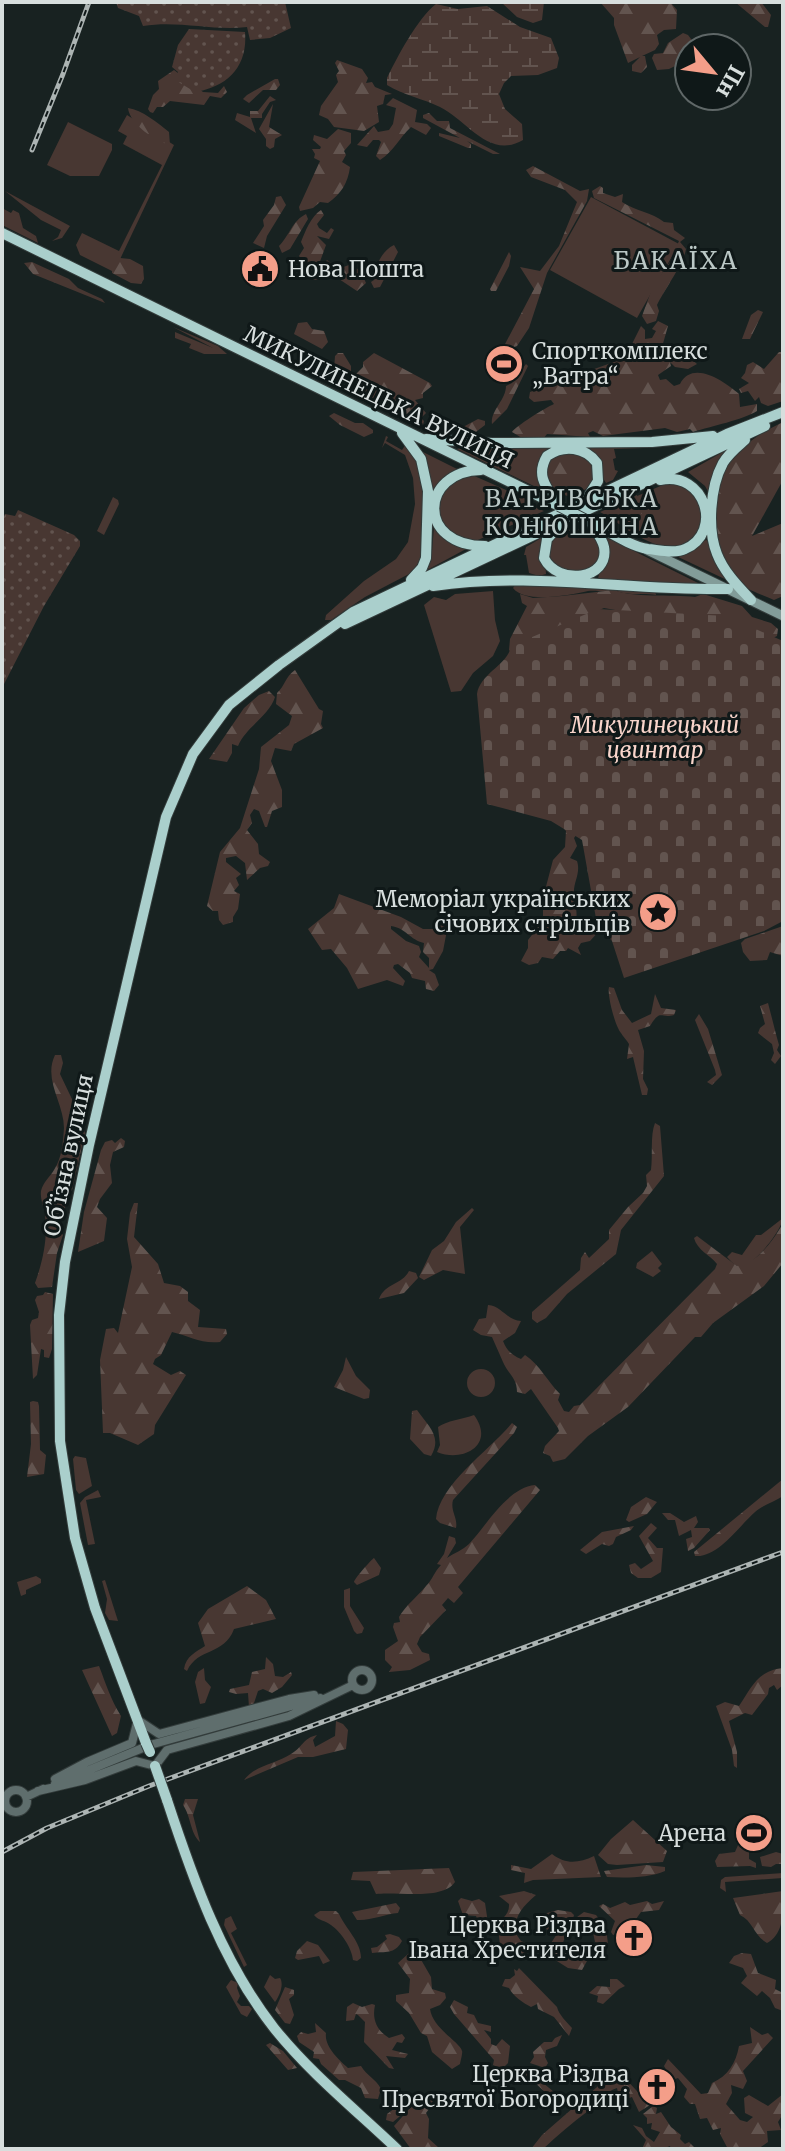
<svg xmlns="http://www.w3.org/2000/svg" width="785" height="2151" font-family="Merriweather,serif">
<defs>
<pattern id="forest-firs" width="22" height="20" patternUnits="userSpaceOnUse" patternTransform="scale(2)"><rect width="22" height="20" fill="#483732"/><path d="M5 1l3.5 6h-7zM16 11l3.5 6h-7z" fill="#62544f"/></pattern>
<pattern id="wetland-marsh" width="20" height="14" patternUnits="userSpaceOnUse" patternTransform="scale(2)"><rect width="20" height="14" fill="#483732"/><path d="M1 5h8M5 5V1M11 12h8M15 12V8" fill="none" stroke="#62544f"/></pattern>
<pattern id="cemetery-stones" width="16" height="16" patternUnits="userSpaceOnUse" patternTransform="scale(2)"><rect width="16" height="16" fill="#483732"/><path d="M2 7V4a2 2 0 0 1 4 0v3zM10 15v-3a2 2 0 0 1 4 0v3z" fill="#62544f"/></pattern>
<pattern id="garden-dots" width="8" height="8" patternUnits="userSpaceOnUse" patternTransform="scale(2)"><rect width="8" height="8" fill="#483732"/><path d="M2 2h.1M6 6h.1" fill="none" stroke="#62544f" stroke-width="1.8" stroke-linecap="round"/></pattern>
</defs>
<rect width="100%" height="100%" fill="#182221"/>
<path fill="#483732" d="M127 115 174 145 114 272 80 255 76 245 82 233 119 251 162 165 123 144 127 136 118 131Z
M68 122 112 144V150L99 176H70L47 165Z
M5 191 70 226 62 238 52 241 58 237 61 230 41 220Z
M591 197 679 244 637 318 550 270Z
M2 208 11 213 13 210 19 213 23 228 36 236 38 243 2 225Z
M173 327 218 346 227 354H204L189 348 191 344 175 338V332L213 348Z
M386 436 388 437 386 441 402 450 406 444 416 457 424 486 421 561 409 574 365 597 331 620H325L326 615 364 581 396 559 408 542 415 504 413 478 405 455 385 443 382 448Z
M582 445 647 446 644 448 614 449 616 458 613 459 615 470 618 471 613 480 606 483Z
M468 446 547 447 549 449 538 473 540 487 538 488 457 449Z
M728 449 710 495 705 486 688 472Z
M419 450 459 470 444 477 435 490H432Z
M569 450 591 461 595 476 589 487 573 497C548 493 542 478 552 456Z
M470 474 533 502 532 506 544 511 471 543 444 531 439 512 443 489Z
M672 481 697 494C701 511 706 527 690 540 663 562 624 525 600 512Z
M113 497 118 500 119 504 104 535 97 531Z
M434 526 449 542 466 549 429 569 427 568 432 551Z
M573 526 599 540 600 560 587 571H559C540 546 548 540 573 526Z
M543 537C538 552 546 560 546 574L539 576 529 573 526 555H524L526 547Z
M608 538 702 585 598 579 606 539Z
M706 540 711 542 729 581 674 555Z
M516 584 655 591 656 595C641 592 628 597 614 590 604 593 597 590 588 591 570 595 525 604 513 588Z
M493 591 495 620 500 641 493 656 473 673 461 691 451 692 424 605 434 597 446 600 455 594Z
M783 1218C783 1228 752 1271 737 1266 733 1264 730 1260 727 1257L732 1252 742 1255 756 1235H761Z
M652 1251 662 1264 658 1268 661 1271 653 1277 636 1268 637 1263Z
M467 1383a14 14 0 1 1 28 0a14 14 0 1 1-28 0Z
M474 1415C496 1445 463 1463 437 1452L440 1445 438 1427C446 1421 463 1419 474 1415Z
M75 1456 86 1458 92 1486 79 1494 76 1490 73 1459Z
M98 1490 101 1497 86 1500 95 1544 88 1545 80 1503 85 1497Z
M36 1576 41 1579V1583L26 1590V1594L21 1596 17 1582Z
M105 1580 118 1621 109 1620 105 1613 107 1599 102 1581Z
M350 1588V1606L364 1628 362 1633 357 1634 354 1631 344 1607V1590Z
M204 1668 205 1680 211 1687 205 1703 200 1704 195 1682 198 1672Z
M783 1873V1878L725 1882 726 1892 720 1888 721 1880 725 1877Z
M231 1916 237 1929 231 1933 247 1965 244 1967 224 1925 225 1919Z"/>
<path fill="url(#forest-firs)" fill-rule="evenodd" d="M600 2H670L677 10 676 29 664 30 657 35 659 44 655 50 642 56H645L647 67 641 73 632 71V65L640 57 628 63 614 25V18Z
M735 2H761L771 15 768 27H765Z
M683 33 688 35 694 43V48H689L687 60 669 69 657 70 652 58 654 54 663 53 668 43Z
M337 60 362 69 368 78 366 83 372 82 375 87 392 94 385 95 383 104 377 106 379 122 364 131 334 127 328 119 319 115 321 106 338 82 336 75 339 71 335 63Z
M174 70 203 92 218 93 224 86 227 92 221 98 210 96 204 105 170 101 163 107H157L153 113 150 112 148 109 153 95 159 89 158 81Z
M275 79H278L280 85 276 90H263L249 103 243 99 247 95Z
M270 96 276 100 270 102 262 114V118H251L256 133 235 120 237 113 250 117V111H258Z
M393 98 417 110 415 122 427 124 431 128 426 135 411 127C399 138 394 151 380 160L376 156 381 142 379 140H373L367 147 357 145 374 126 378 132 389 130 393 124 396 108 386 105Z
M273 104 269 127 282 135 275 139 274 147 270 149 266 146V139L259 129Z
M128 108C142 110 158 123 169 132L170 145C156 141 130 125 128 108Z
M429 113 437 121H449L450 128 500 154H493L467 141 471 144V148H468L439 136V133L460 138 423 118V115Z
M338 129 351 133V143L344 151 346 155 342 162 350 167C348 183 341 194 328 203L320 202 313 208 300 211 299 207 320 161 314 158 315 154 312 149H320L321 147 313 140 314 135 327 139Z
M533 166 580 191 589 189 587 201 547 273 529 328 517 346 509 349 504 346 534 289 520 267 540 271 559 246 577 202 565 190 531 177 526 170Z
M600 186 603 188V193L615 197 623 194 622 202C635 211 652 212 664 222L673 223 674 230 685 238 680 242 686 249C684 263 665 289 657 305L659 311 656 321 647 324 642 316 653 286 670 262 679 241 594 198 592 191Z
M281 196 286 205 267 236 264 248 253 243 264 226 263 220 274 205 276 197Z
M321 210 324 215 317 224 319 228 327 233 331 228 334 230 329 239 317 236 326 245 318 267 311 271 299 256 304 248 301 242C305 232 311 216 321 210Z
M306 214 308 219 290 249 282 253 279 246C290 235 292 221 306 214Z
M394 245 398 252 380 287 374 288 371 282 374 280C375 267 381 251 394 245Z
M509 252 511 256 509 266 496 291H491L490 289Z
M120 258 130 259 143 266 144 279 141 284 131 283 112 273V262Z
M327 260 338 269 349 265 360 270 366 283 357 291 336 277 314 280 311 277 313 274 319 273Z
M32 262 69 279 78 288 102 299 105 303 33 274 24 263Z
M758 310 763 312 750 339H742L751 315Z
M658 321 668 326 662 347 686 358 689 357 697 364 688 369 675 367 670 362 671 366 658 375 660 380 666 379 674 386 680 384C693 359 725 382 739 394L740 407 757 404V411C742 420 712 426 693 432L690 429 677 432 665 428 603 436 593 431 588 433 590 437 547 434 543 439 522 438 512 432C516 426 545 408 554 404L551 400 534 402 529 398 530 392 625 358 641 326 645 330V339L652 338 656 331 652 329Z
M307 322 312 329 324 331 328 342 322 349 294 334 298 323Z
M779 352H783V401L768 406 761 403 759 397 755 401 748 391 741 393 739 389 749 383 741 378 745 373 747 365 753 362 764 369Z
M338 353H343L351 366V371L332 381 328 380 326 375 334 370 335 356Z
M374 353 430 383 432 386 423 393V398L415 400 426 413 421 418 424 421 423 425H414L376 404 364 402 350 391 356 374 363 367V362Z
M526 364 528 366 507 409 492 424C490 411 506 400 506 386L512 383Z
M334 413 355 423H363L373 430V433L364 437 340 425 329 416Z
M478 419 485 421V425L468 438 464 435 463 427Z
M783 422V480L752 536 783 523V596L774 600C764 595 749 591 741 584 711 556 705 496 729 463 743 444 762 432 783 422Z
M574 453 590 462 591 468 588 475 575 480 568 478 569 483 555 485C550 476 547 469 552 458Z
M637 495 642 514 632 523 620 519 618 509 625 506 630 498Z
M614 590C631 598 672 594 695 597L703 594 742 606 752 617 771 623 778 629 777 636 773 638 604 608 565 624 511 652 509 650 510 639 527 606 522 603 520 594 533 598 562 596Z
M295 670 319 709 323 711 321 724 323 728 294 744 291 751 275 748 271 761 282 790V807L272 811 267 827H265L259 811 254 809 250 815 252 823 247 830 258 844 259 854 270 862 268 866 260 868 247 880 245 863 236 856 226 858V862L241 874 236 878 239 885 234 891 240 894 238 909 233 917V922L223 925 219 920 218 911H213L207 906 220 852 240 828 259 769 261 747 289 725 292 716 276 704 277 693C285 686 285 677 295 670Z
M269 691 275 697C269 716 246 727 238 746L232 744V753L227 762 209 759 244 708 259 695Z
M561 825 577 834 574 838 577 846 570 858 577 861C581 874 573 882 574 894 574 904 578 910 576 920L593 924 599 931 590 941 581 943 578 948 581 955 568 948 566 951H560L553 959 542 957 538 963 529 965 521 961 528 948V940L543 921V898L553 860 565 847 566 831Z
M339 894 401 917 423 929H436L443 923 447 930 443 951 433 969 429 970 435 974 439 985 434 991 426 989 425 981 412 978 410 973 398 964 394 965 393 968 405 981 403 986 387 980 358 989 347 968 331 949 322 950 308 929 334 908ZM391 926C406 928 410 940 424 943L423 952 429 958V968L419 957 421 952 419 946 406 941 391 929Z
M783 926V956L770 952 767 960 750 961 743 952 741 943 745 939Z
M609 987 614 988 622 1010 632 1023 651 1014 655 994 661 1008 676 1010 674 1015C660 1019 661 1008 650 1026L638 1030 644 1051 643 1079 648 1089 647 1095H642L633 1057 627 1059 629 1044C627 1040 623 1037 621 1033 615 1026 607 995 609 987Z
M768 1003C772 1018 775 1031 779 1045L777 1050 781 1056 775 1064 771 1060 774 1053 772 1044 758 1033 760 1028 765 1024 760 1006Z
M699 1014 708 1029 722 1075 712 1085 707 1082 716 1075 715 1070 695 1020Z
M55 1055H61L63 1063 60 1074 81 1118 85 1133 72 1190 67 1196 64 1214 59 1217V1231L63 1235 57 1253 52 1287 38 1288 35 1283C43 1261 48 1238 45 1215 44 1206 40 1200 41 1191 43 1182 50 1177 54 1170 62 1158 63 1142 64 1128 64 1103 43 1080 55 1055Z
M655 1123 660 1126 664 1176 621 1230 616 1254 567 1294 546 1318 537 1323 532 1319V1312L580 1270 581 1258 585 1252 589 1258 609 1239V1230L628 1207 643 1193 647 1186 646 1175 651 1170C653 1156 650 1135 655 1123Z
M121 1138 125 1141 124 1147 113 1152 110 1165 112 1183 100 1199 97 1207 107 1218 104 1241 78 1252 84 1212 101 1150 105 1142 112 1140 115 1143Z
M134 1203H138L134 1237 158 1264 164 1283 180 1286 188 1292V1301L200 1310 198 1327 226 1329 227 1334 220 1342C201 1344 189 1336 172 1332L161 1355 155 1359 153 1364 171 1375 180 1371 186 1375 155 1425 154 1434 138 1445 110 1433H103L100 1360 106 1329 114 1328 118 1333 132 1267 127 1239 130 1213Z
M472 1208 474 1210 460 1227 465 1274 443 1270 424 1280 419 1277 432 1250 444 1241 456 1222Z
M782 1225 783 1263 764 1286 713 1323 701 1337H695L628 1407 588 1436 565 1459 553 1462 550 1456 543 1453 545 1446 559 1431 558 1428 531 1389 525 1394 517 1392C517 1378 508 1374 503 1362 499 1353 496 1346 492 1337L481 1335 473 1330 479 1319 486 1318 488 1305C502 1306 506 1320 521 1321L515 1333 503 1341C507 1351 512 1355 521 1359L525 1355C540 1365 547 1381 560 1394L558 1400 564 1411 569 1412 574 1406 580 1405 715 1269 717 1264C710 1255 697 1250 694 1238L697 1236 737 1266C756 1264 773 1241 782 1225Z
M409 1271 416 1273 418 1278 404 1293 379 1299C385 1283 402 1285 409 1271Z
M45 1292 53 1294 52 1349 49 1358 44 1357V1350L41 1349 37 1375 33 1379 30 1325 32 1320 38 1318 39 1312 35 1300 37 1296 43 1295Z
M346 1357 356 1376 370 1390 369 1398 364 1399 334 1387 343 1370Z
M33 1401 38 1402 39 1406 40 1450 46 1455 44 1474 27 1477 31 1444 30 1402Z
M417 1410C427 1425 443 1436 431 1456L424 1454 410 1439 412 1411Z
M512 1423 517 1427 514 1433 453 1500C450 1511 458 1518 456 1528L440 1523 436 1519C439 1484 490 1450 512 1423Z
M783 1479V1496C774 1502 763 1505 755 1512 739 1526 718 1558 695 1556L694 1552Z
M535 1485 540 1490 458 1587 463 1593 454 1603 448 1598 442 1605 446 1610 420 1637 417 1644 422 1652 429 1654 430 1660 410 1670 389 1672 392 1667 385 1660V1650L398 1641 393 1627 394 1623 400 1622 399 1617C406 1605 417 1597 426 1586 433 1579 434 1572 441 1565L437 1564 444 1554 449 1536 455 1538 456 1543 447 1558C454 1553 463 1550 469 1544 487 1525 507 1488 535 1485Z
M646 1497 657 1502 647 1514 629 1522 626 1520 631 1507Z
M662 1513H670L684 1522 696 1516 698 1522 694 1528H709L710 1530 694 1548 688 1551 686 1539 692 1537 691 1530 679 1536 675 1520H668Z
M651 1523 657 1528 648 1538 657 1548H663L661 1572 651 1578H638L631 1573 629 1565 635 1563 641 1569 653 1561 639 1536Z
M634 1526 631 1530 616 1537 613 1544 609 1546 602 1544 586 1554 580 1550 602 1532Z
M374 1558 381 1568 379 1575 357 1585 354 1582C355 1578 371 1560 374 1558Z
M247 1586 266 1600 276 1619 234 1629C224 1656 198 1647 187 1671L184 1669C186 1656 196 1652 205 1646L198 1623 208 1609Z
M266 1657 273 1664 275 1676 283 1677 291 1672 292 1675 282 1687 272 1693 263 1689 258 1691 253 1706 249 1707 248 1693 236 1694 229 1692 230 1689 249 1685 252 1672 265 1669Z
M99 1666C106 1684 110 1698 121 1716L117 1733 112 1736 82 1670Z
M783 1668V1685L777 1690 774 1685 769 1688 768 1694 752 1715 745 1713 729 1721 737 1752V1768L734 1766 732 1750 716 1706 725 1702 739 1706C752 1687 757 1671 783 1668Z
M336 1721 343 1724 348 1730 346 1749 313 1757H298L244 1780C255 1765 276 1764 291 1754 302 1748 303 1738 317 1735L313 1740 315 1747 335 1736Z
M185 1799H198L193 1815 200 1842C190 1833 191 1816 183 1805Z
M633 1820 667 1851 663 1862 617 1865 608 1864 598 1855 611 1839Z
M746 1827 749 1828V1859L756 1863V1868L750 1866 717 1867 715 1861 719 1854 735 1852Z
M776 1852 783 1854V1864H776L771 1867 762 1866 760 1857Z
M552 1854C566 1865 579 1863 594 1856L601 1877 533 1880 524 1883 525 1873 511 1870V1865L531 1869Z
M646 1865 665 1867V1871C649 1878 625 1878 607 1877L604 1871Z
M449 1868 455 1882C442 1901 396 1891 376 1894L370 1881 351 1880 353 1872Z
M524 1891 536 1895C523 1906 516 1914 514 1931L521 1941 532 1946 523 1957 518 1956 511 1948 500 1946 499 1936 494 1928C500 1920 510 1915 509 1904L499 1896Z
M783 1891C783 1910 785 1933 767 1943 754 1936 753 1921 740 1915L733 1898Z
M461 1898 472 1901 479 1899 485 1903 488 1923 480 1925 476 1916 463 1915 458 1901Z
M647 1901 652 1904 664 1901 659 1910 641 1912 628 1930 613 1935 611 1932 615 1921 599 1906 603 1904 610 1908 625 1902 630 1905Z
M396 1903 400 1908 398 1913C385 1914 370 1921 357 1920L352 1912Z
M558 1910 571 1912 574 1915 572 1922 568 1918H560L555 1922 569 1924 562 1946 571 1949 587 1961 582 1970 568 1968 541 1951 542 1947 551 1943 557 1934 552 1926 547 1930C542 1923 543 1919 547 1913Z
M320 1911H336L339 1914C346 1929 361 1942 361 1958L357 1961 353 1960C352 1948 341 1932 331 1925 325 1920 319 1921 314 1915Z
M584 1912 596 1915 606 1928 608 1944 605 1946 595 1942 593 1932 577 1920V1917Z
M390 1934 399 1937 402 1941C394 1955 386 1951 372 1953L371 1948 377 1947 387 1939 385 1935Z
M307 1941 318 1945 330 1961 323 1964 319 1956 298 1960 295 1958 297 1951Z
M416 1951 431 1977 432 1989 445 1993 446 1998 440 2005 430 2009C433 2029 460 2042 462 2051 463 2052 460 2063 460 2064L452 2069 432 2052 427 2036 421 2033 409 2013 396 2001V1995L409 1993 410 1979 398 1963 408 1954Z
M742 1953 751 1954 758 1973 776 1980 775 1989 783 1993V2011L775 2008 770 1998 762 1991 757 1996 741 1983 747 1976 743 1968 729 1963 734 1956Z
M519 1968 557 2007C559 2015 566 2021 572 2028L569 2036 554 2017 538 2009 537 2004 531 2007C523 2003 513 1996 509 1988L502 1986 505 1979H510L515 1975 514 1969 517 1971Z
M270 1975 275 1979 280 1978C284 1984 280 1995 275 2002L264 1987Z
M610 1979H617L625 1986 619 1989 603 2004 597 2002 598 1996 589 1993 597 1986 610 1987Z
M231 1980 238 1983 237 1988 240 1996 237 2002 241 2006H249L252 2009 247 2017 241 2014 226 1987Z
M285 1987 294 1990V1995L289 1999 294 2015 290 2024 285 2023 275 2010Z
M454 2000 468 2007 467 2013 474 2015 478 2023 491 2026V2032L484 2030 491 2039V2044L496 2046 502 2039 510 2046 508 2063 502 2069 493 2065 494 2060 454 2014 450 2007Z
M353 2003 362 2007 372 2004 375 2005C372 2019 376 2030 389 2038L402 2034 405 2038 402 2043 397 2042 392 2050 408 2054 405 2058 386 2056 394 2069 389 2068 364 2042 365 2022 358 2015 356 2014 354 2020 346 2021 347 2007Z
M315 2023 326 2033C324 2046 338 2059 348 2068L361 2066C367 2076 376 2079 381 2089L378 2099 365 2098 361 2088 345 2080H339L321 2064 319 2059 313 2058 314 2052 299 2042 297 2036 301 2032 308 2034 316 2032Z
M750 2027 762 2035 768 2033 773 2038 743 2071 747 2081 743 2089 731 2085 732 2093 726 2104 740 2120 747 2122 753 2117 745 2113 744 2098 749 2095 768 2106 783 2094V2114L778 2122 781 2130 767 2131 768 2142 758 2149H728L720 2134 721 2128 713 2130 707 2118 700 2119 695 2104H690L684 2097 687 2089 678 2078 672 2080 664 2066 668 2059 701 2094 708 2093 712 2083C728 2076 736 2063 739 2046L752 2043Z
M562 2035 557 2046 546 2050 545 2057 548 2063 545 2068 530 2063 534 2057 533 2052 544 2042H552L555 2038Z
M270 2043 283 2051 297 2068 288 2070 266 2045Z
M522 2068 530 2070 536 2069 537 2078 554 2092V2096L548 2095 531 2079 521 2075 518 2071Z
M612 2074H621L650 2105 639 2112 632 2097 620 2101 617 2088C604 2092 599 2103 588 2111 572 2123 558 2135 543 2149H531L542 2135Z
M431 2094H434L432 2105 426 2113 429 2119 428 2138 439 2148 411 2149 394 2126 410 2108Z
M407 2099 409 2105 406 2111 393 2122 386 2120 387 2114Z
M653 2106 657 2108 656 2114 661 2112 671 2127 681 2135 680 2139 685 2144 689 2142 696 2149H671L670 2146 662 2149H642L646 2140 633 2125 642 2128 646 2136 654 2142 660 2132 651 2129 652 2123 647 2124V2118L643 2114Z"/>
<path fill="url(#wetland-marsh)" d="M501 2H544L542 20 533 23 517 17Z
M436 4 458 9 487 6 520 27 551 38 559 58 557 68 538 75 511 76 504 83 499 94 505 109 522 124 523 140C489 160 467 120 440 107 424 99 403 95 387 85V78C398 56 417 19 436 4Z"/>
<path fill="url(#cemetery-stones)" d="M598 609 726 616 783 641V921L764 931 624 978 612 941 597 924 582 840 551 821 487 804 477 694C480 673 508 665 511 646Z"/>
<path fill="url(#garden-dots)" d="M116 2H285L291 28 270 38 250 40 247 27C212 31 178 20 143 26L139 16 118 8Z
M189 29 245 32C248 66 228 87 195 92L175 80 178 72 172 67 178 45Z
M18 510 74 535 80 541V546L44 606 2 688V523L5 514 15 516Z"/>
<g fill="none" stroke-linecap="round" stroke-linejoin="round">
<g stroke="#333c3b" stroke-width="10">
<path id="tertiary" d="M352 1680a10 10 0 1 1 20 0a10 10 0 1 1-20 0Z
M138 1720 159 1734 289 1699 314 1695
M55 1779 87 1762 132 1743 137 1723
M55 1784 150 1745 320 1698
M5 1801a11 11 0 1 1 22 0a11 11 0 1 1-22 0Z
M38 1791 85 1780 136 1761 155 1766 167 1750 289 1716 353 1685
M26 1797 43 1789"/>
</g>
<g stroke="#333c3b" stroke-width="11">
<path id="secondary" d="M647 550 783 616"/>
</g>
<g stroke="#333c3b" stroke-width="12">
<path id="trunk" d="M2 233 559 506
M402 433 421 459 428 491 426 558 422 568 411 580
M426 439 492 443 652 442 713 436
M745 440C737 447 729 453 723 463 710 487 707 529 717 554 724 572 738 586 751 600
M481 470C420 471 416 546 485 546
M558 505C547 488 535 476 547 456 564 444 585 447 597 463L598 481 586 500
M590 522C607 530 629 546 648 549 659 550 675 554 685 549 724 532 705 470 660 480
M558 527 547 539 544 558C558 586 610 580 604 547 602 538 596 531 591 523
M433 586C531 571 629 591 728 589
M345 624 765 426
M146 1743 95 1608 75 1538 60 1441 59 1315 65 1262 89 1145 166 817 193 754 229 705 279 665 353 612 727 434 783 412
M167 1800C193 1879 222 1962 274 2028 310 2073 356 2110 397 2149"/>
</g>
<use href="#tertiary" stroke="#5f6e6d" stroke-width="8"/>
<use href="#secondary" stroke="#829c99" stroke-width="9"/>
<use href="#trunk" stroke="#aacfcc" stroke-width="10"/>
<g stroke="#acb4b3" stroke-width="5">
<path id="rail" d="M32 150 63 74 89 2
M2 1852 47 1828 149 1786 783 1552"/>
</g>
<use href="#rail" stroke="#0f1818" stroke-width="2" stroke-dasharray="6" stroke-linecap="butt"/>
<g stroke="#333c3b" stroke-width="12" stroke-linecap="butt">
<path id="trunk-bridge" d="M559 506 590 522
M146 1743 150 1752
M155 1766 167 1800"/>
</g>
<use href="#trunk-bridge" stroke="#aacfcc" stroke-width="10"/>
</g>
<defs>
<g id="civic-disc" transform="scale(2)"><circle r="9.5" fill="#f49e89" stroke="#0f1818"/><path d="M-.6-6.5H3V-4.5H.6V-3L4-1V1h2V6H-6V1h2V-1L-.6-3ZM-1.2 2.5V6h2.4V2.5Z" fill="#111"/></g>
<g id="stadium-disc" transform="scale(2)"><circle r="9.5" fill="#f49e89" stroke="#0f1818"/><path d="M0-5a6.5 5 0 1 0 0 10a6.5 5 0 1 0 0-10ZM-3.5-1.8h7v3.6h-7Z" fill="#111"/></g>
<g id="sight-disc" transform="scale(2)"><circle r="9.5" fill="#f49e89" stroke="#0f1818"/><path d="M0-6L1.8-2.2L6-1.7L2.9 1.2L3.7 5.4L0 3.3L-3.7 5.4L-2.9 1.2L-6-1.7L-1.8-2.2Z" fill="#111"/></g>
<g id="church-disc" transform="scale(2)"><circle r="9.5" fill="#f49e89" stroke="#0f1818"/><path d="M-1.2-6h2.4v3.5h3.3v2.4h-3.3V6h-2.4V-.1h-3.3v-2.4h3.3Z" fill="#111"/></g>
</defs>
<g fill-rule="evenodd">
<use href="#civic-disc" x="260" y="269"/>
<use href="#stadium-disc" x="504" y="364"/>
<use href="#sight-disc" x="658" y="912"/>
<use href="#stadium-disc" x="754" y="1833"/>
<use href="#church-disc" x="634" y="1938"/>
<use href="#church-disc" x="657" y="2087"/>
</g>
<g text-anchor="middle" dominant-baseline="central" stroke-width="6" stroke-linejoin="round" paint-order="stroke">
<g font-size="22" fill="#d7dedd" stroke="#0f1818" text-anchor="end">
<text x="288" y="269" text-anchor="start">Нова Пошта</text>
<text x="532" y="351" text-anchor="start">Спорткомплекс<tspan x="532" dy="25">„Ватра“</tspan></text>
<text x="630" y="899">Меморіал українських<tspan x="630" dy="25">січових стрільців</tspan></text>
<text x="726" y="1833">Арена</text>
<text x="606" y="1925">Церква Різдва<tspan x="606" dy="25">Івана Хрестителя</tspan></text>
<text x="629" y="2074">Церква Різдва<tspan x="629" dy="25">Пресвятої Богородиці</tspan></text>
</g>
<g font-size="22" fill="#d7dedd" stroke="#0f1818">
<text transform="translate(379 397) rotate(26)">МИКУЛИНЕЦЬКА ВУЛИЦЯ</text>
<text transform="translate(68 1155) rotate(-78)">Обʼїзна вулиця</text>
</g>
<g font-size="22" font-style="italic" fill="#f9d5cb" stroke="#0f1818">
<text x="655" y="725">Микулинецький<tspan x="655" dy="25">цвинтар</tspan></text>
</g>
<g font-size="24" letter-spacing="2" fill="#bbc8c6" stroke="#0f1818">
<text x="676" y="260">БАКАЇХА</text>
<text x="572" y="498">ВАТРІВСЬКА<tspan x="572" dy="28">КОНЮШИНА</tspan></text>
</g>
</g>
<rect width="785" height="2151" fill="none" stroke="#d7dedd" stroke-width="8"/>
<g transform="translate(713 72) rotate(119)"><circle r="38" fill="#0f1818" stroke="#5f6767" stroke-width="2"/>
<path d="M0-6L14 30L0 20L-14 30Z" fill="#f49e89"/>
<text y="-12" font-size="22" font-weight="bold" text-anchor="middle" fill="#d7dedd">Пн</text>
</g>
</svg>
